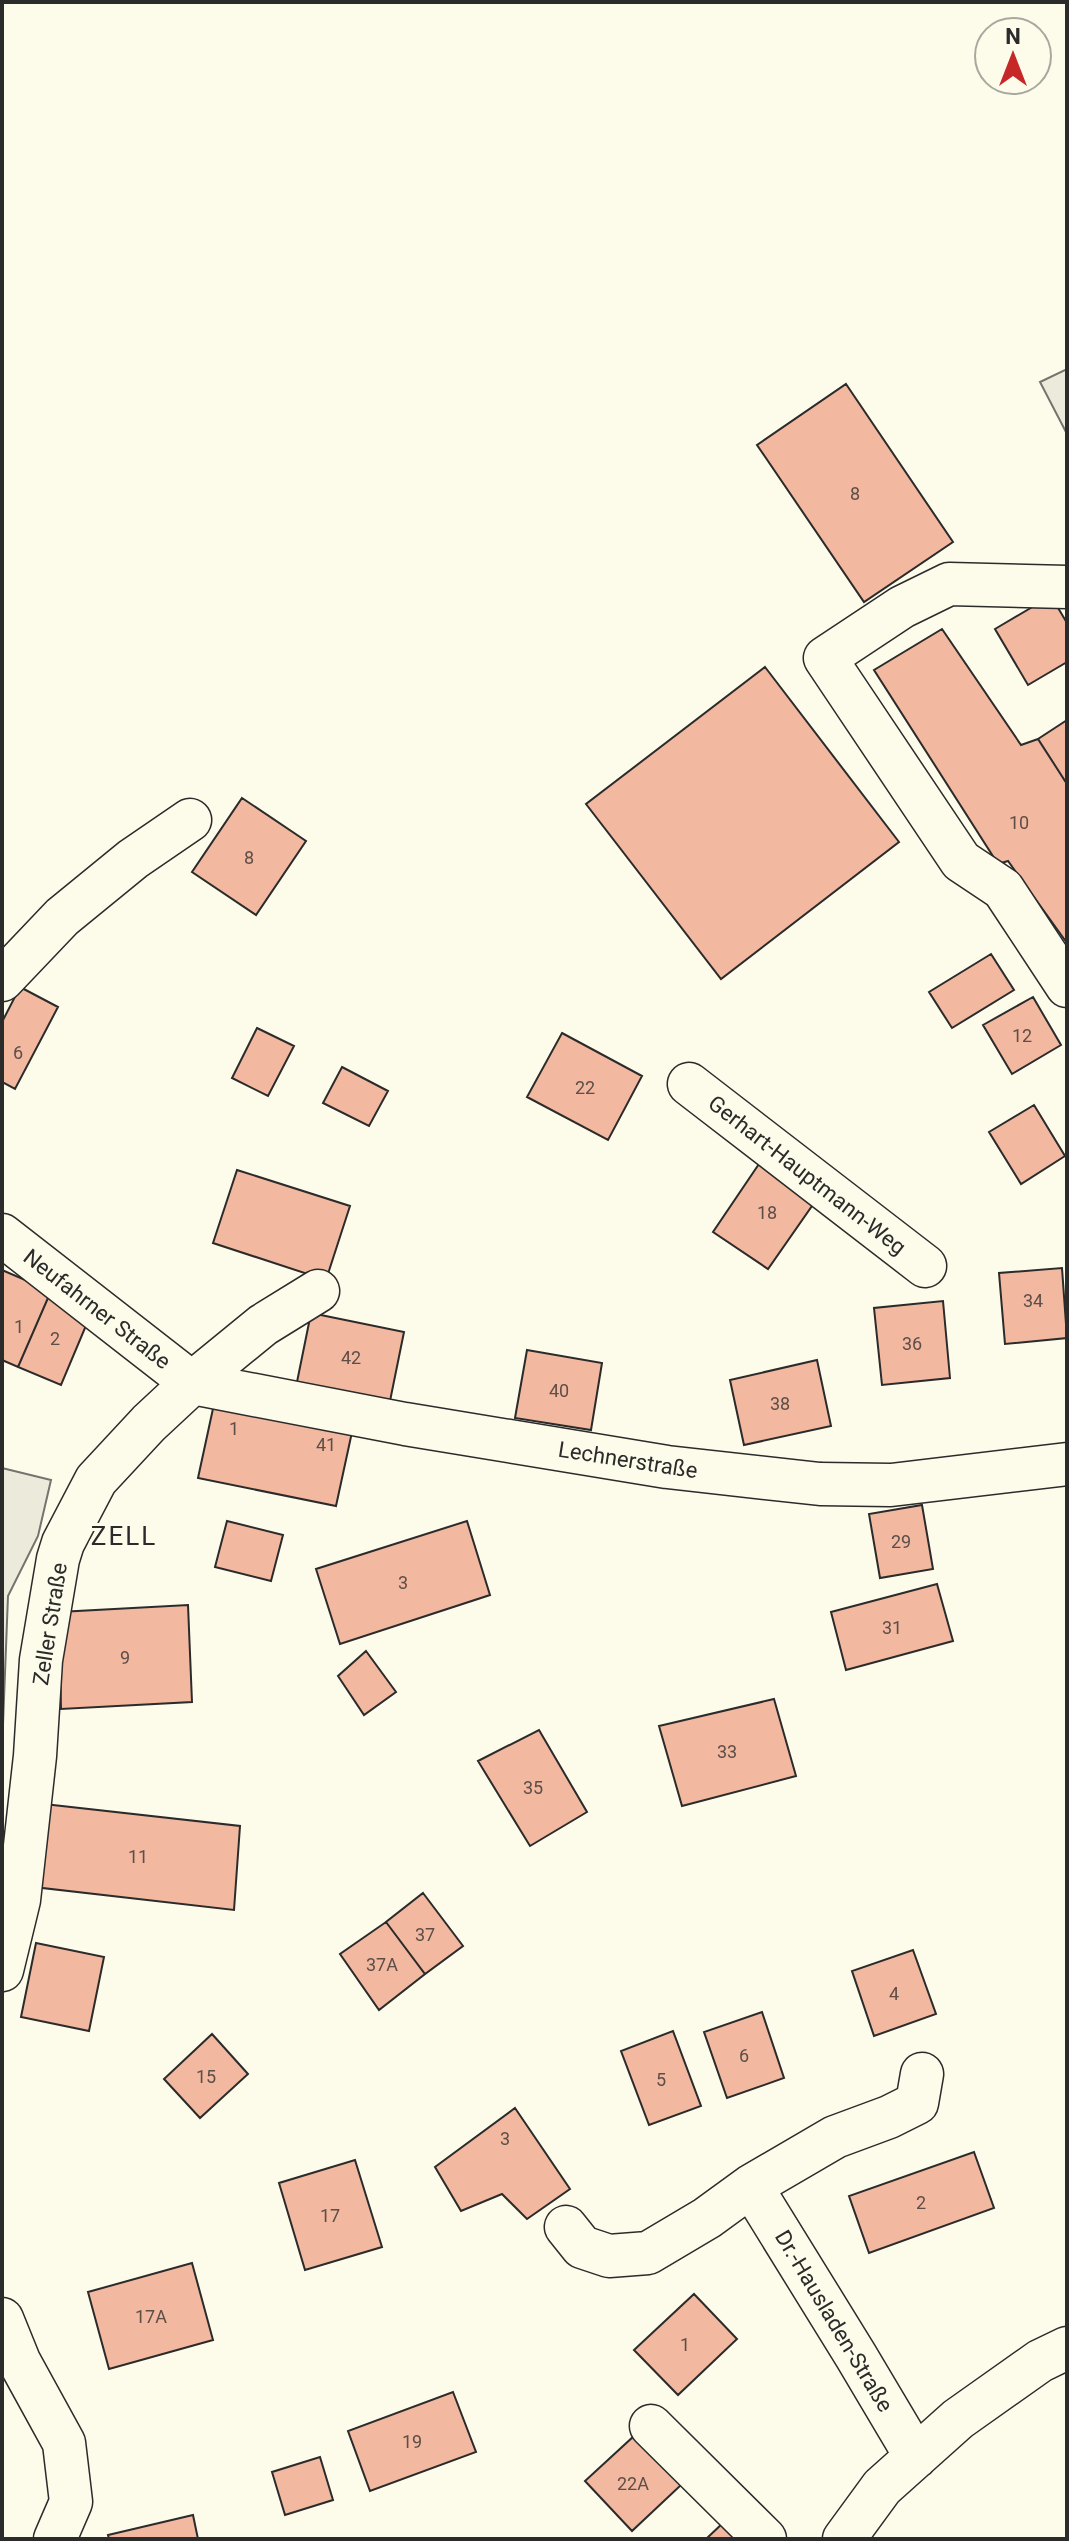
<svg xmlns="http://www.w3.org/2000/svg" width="1069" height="2541" font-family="Roboto,sans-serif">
<rect width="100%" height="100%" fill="#fdfbea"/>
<path fill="#ecebdb" stroke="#74746e" stroke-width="2" d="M2 1468 51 1480 38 1536 8 1596 2 1750Z"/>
<path fill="#eceadb" stroke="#74746e" stroke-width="2" d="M1067 369V434L1040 382Z"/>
<path fill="#f2b8a0" stroke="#2b2b2b" stroke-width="2" d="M846 384 953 542 864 602 757 445Z
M1051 596 1067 623V662L1028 685 995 629Z
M942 629 1021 745 1038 739 1067 784V943L1008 861 998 864 874 670Z
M765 667 899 842 721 979 586 804Z
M1067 720V784L1038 739Z
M242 798 306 841 256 915 192 872Z
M991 954 1014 990 952 1028 929 992Z
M20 987 58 1007 15 1089 2 1082V1022Z
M1033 997 1061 1045 1012 1074 983 1025Z
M257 1028 294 1046 268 1096 232 1078Z
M562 1033 642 1076 608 1140 527 1097Z
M342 1067 388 1091 369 1126 323 1103Z
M1034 1105 1065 1156 1021 1184 989 1132Z
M765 1155 821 1193 768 1269 713 1232Z
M237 1170 350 1206 326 1280 213 1243Z
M1062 1268 1067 1338 1005 1344 999 1273Z
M2 1270 51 1291 18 1367 2 1360Z
M51 1291 93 1309 61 1385 18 1367Z
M943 1301 950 1378 882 1385 874 1308Z
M311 1313 404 1332 390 1401 297 1382Z
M527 1350 602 1363 591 1430 515 1418Z
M817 1360 831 1426 744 1445 730 1380Z
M214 1404 352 1432 336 1506 198 1478Z
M922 1505 933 1569 880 1578 869 1514Z
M227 1521 283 1535 271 1581 215 1567Z
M467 1521 490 1595 340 1644 316 1569Z
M937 1584 953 1641 846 1670 831 1612Z
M188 1605 192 1702 61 1709 59 1612Z
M366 1651 396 1692 364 1715 338 1676Z
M774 1699 796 1776 682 1806 659 1726Z
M539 1730 587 1812 530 1846 478 1761Z
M44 1804 240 1826 234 1910 34 1887Z
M423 1893 463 1946 425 1974 386 1922Z
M386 1922 425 1974 379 2010 340 1954Z
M36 1943 104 1957 89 2031 21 2017Z
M913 1950 936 2014 874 2036 852 1971Z
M762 2012 784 2078 727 2098 704 2032Z
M673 2031 701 2106 649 2125 621 2051Z
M212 2034 248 2074 200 2118 164 2079Z
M515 2108 570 2189 527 2219 502 2194 461 2211 435 2167Z
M974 2152 994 2208 869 2253 849 2196Z
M355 2160 382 2247 305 2270 279 2183Z
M192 2263 213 2340 109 2369 88 2292Z
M694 2294 737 2339 678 2395 634 2350Z
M453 2392 476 2452 370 2491 348 2431Z
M634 2436 681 2485 632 2531 585 2481Z
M320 2457 333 2500 285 2515 272 2472Z
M193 2515 198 2539H109L108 2535Z
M724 2522 740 2539H706Z"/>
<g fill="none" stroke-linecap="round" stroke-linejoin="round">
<g stroke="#2b2b2b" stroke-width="45">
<path id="minor" d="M1067 587 949 584 902 607 825 658 961 861 1003 889 1067 986
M2 980 62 917 133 859 190 820
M689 1084 925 1266
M2 1235 192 1383 405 1424 667 1467 820 1484 891 1485 1067 1464
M2 1970 19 1900 35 1756 41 1660 58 1559 63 1543 96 1480 149 1423 192 1383 263 1325 318 1291
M751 2186 856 2356 916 2457
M566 2227 582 2247 609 2256 648 2253 707 2218 751 2186 835 2137 889 2117 917 2103 922 2074
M2 2319 19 2361 64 2443 71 2502 55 2539
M651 2426 765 2539
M844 2539 882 2487 958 2419 1040 2361 1067 2348"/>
</g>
<use href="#minor" stroke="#fdfbea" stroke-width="42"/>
</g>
<g text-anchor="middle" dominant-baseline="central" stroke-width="6" stroke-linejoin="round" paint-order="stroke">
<g font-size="18" fill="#5d4e48">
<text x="855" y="493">8</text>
<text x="1019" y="822">10</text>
<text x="249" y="857">8</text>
<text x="1022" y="1035">12</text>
<text x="18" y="1052">6</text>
<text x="585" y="1087">22</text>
<text x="767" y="1212">18</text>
<text x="1033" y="1300">34</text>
<text x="19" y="1326">1</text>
<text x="55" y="1338">2</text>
<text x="912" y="1343">36</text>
<text x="351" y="1357">42</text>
<text x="559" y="1390">40</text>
<text x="780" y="1403">38</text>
<text x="234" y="1428">1</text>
<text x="326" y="1444">41</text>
<text x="901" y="1541">29</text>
<text x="403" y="1582">3</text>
<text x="892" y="1627">31</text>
<text x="125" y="1657">9</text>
<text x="727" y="1751">33</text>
<text x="533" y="1787">35</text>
<text x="138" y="1856">11</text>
<text x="425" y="1934">37</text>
<text x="382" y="1964">37A</text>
<text x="894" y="1993">4</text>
<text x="744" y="2055">6</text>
<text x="206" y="2076">15</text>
<text x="661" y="2079">5</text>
<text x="505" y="2138">3</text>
<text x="921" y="2202">2</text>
<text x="330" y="2215">17</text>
<text x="151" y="2316">17A</text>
<text x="685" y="2344">1</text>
<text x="412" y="2441">19</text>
<text x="633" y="2483">22A</text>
</g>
<g font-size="22" fill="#2b2b2b" stroke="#fdfbea">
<text transform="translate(807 1175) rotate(38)">Gerhart-Hauptmann-Weg</text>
<text transform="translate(97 1309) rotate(38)">Neufahrner Straße</text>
<text transform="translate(628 1460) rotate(9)">Lechnerstraße</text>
<text transform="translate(50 1624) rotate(-81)">Zeller Straße</text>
<text transform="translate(834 2321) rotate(59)">Dr.-Hausladen-Straße</text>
</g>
<g font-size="26" letter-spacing="2" fill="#2b2b2b" stroke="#fdfbea">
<text x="124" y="1536">ZELL</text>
</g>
</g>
<rect width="1069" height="2541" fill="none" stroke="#2b2b2b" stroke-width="8"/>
<g transform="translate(1013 56)"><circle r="38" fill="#fdfbea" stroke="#a9a89e" stroke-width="2"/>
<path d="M0-6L14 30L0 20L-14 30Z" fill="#c62828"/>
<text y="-12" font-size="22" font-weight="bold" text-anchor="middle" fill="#2b2b2b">N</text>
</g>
</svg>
